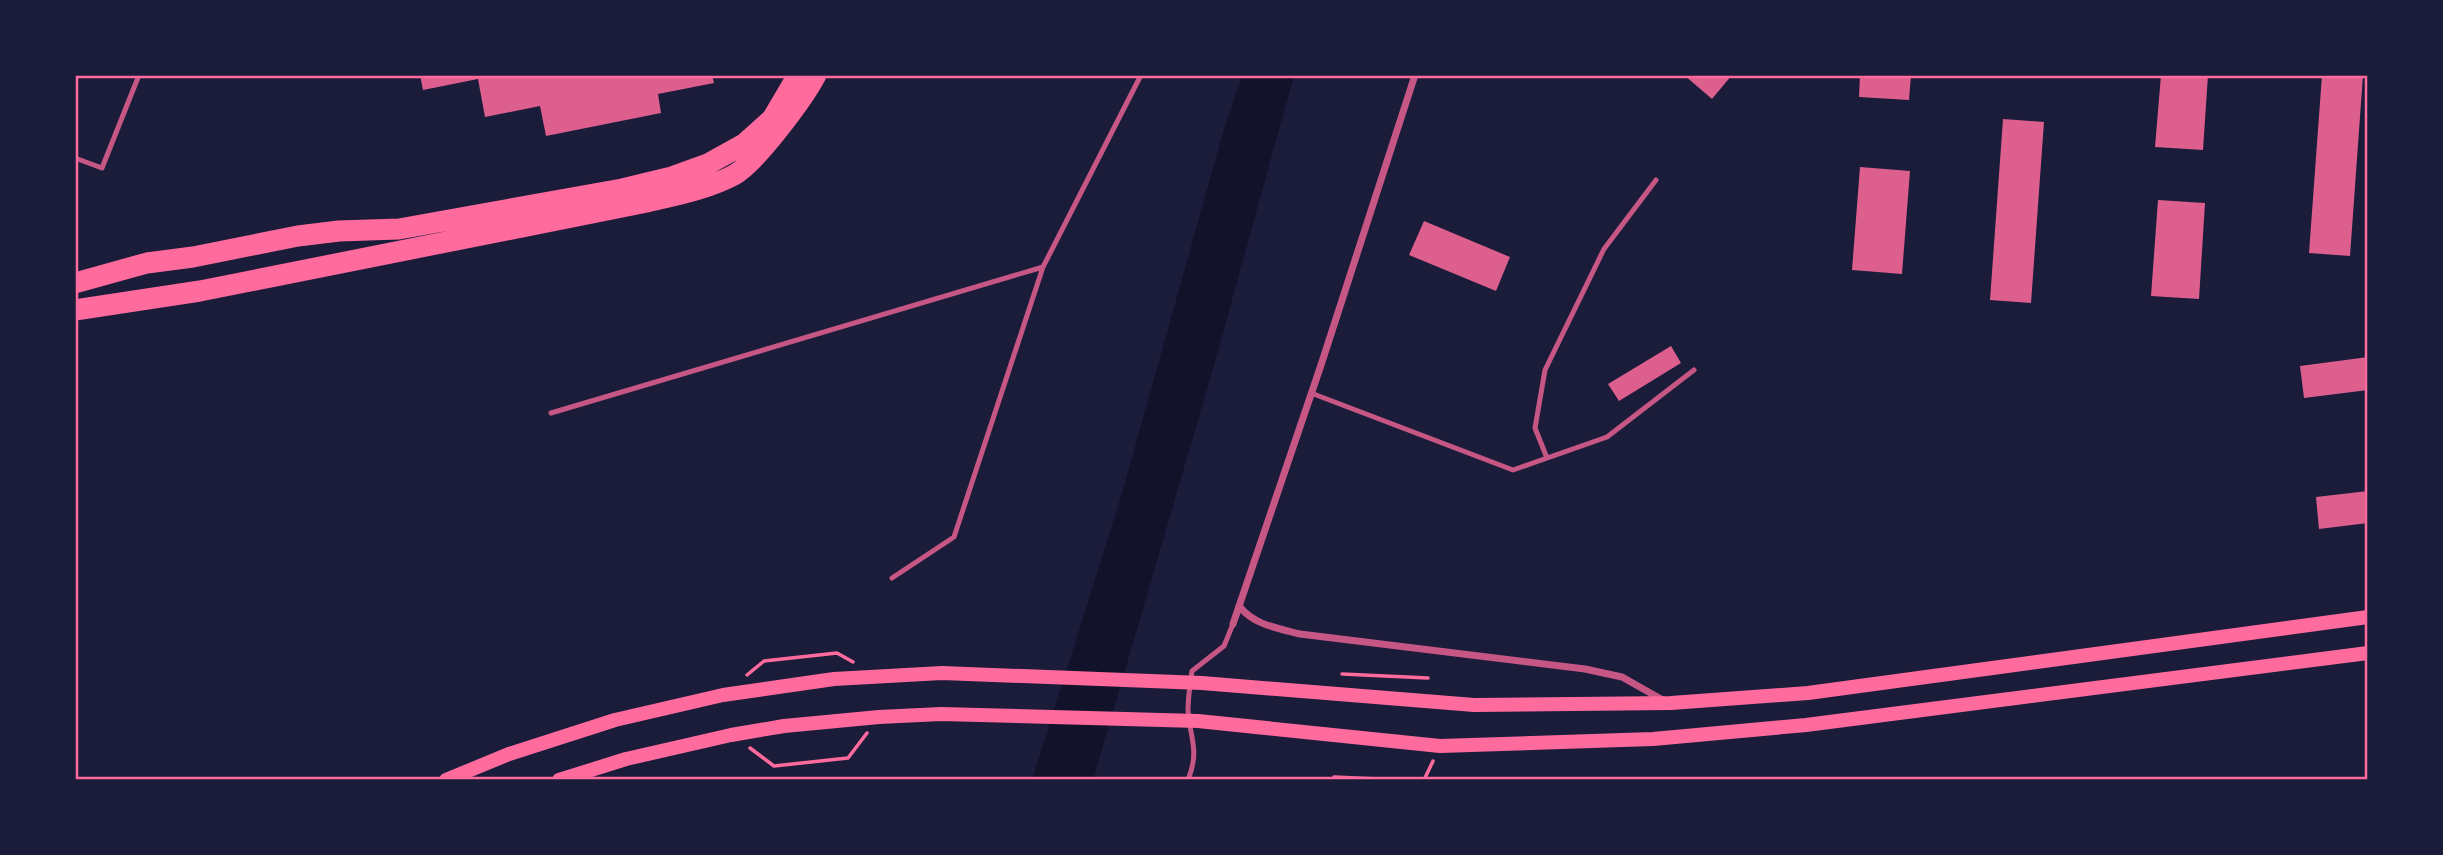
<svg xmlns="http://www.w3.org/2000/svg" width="2443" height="855" font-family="Jost,sans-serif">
<rect width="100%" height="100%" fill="#1b1b3a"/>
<path fill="#12122b" d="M1242 75H1294L1216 358 1093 780H1032L1121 497 1224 129Z"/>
<path fill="#dd5f8e" d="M420 75H712L714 83 658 94 661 113 546 136 540 106 485 117 478 79 423 90Z
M1684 75H1732L1712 99Z
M1860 75H1911L1909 100 1859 97Z
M2161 75H2208L2203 150 2155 147Z
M2322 75H2363L2350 256 2309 253Z
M2003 119 2044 122 2031 303 1990 300Z
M1860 167 1910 171 1902 274 1852 270Z
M2158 200 2205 203 2199 299 2151 296Z
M1424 221 1510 257 1496 291 1409 255Z
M1671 346 1681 363 1619 401 1608 384Z
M2368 357V390L2304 398 2300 366Z
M2368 491V523L2319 529 2316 497Z"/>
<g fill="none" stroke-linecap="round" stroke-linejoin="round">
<path stroke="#ff6b9d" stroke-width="3.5" d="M1342 674 1428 678
M747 675 764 661 837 653 853 662
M750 748 774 766 848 758 867 733
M1334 777 1401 780
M1424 780 1433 761"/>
<path stroke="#c65784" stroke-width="5" d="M75 158 102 168 139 75
M1311 393 1513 470 1607 437 1694 370
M551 413 1043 267
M1547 458 1535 428 1545 370 1604 249 1656 180
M892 578 954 537 1043 267 1141 75
M1188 780C1200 750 1190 739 1188 710 1188 697 1190 684 1192 671L1224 646 1233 624"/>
<path stroke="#c65784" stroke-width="7" d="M1239 606C1254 625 1277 628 1300 634L1585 669 1622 677 1661 699
M1233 624 1321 365 1415 75"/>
<path stroke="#ff6b9d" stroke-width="14" d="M446 780 509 754 615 720 723 695 834 679 942 673 1202 683 1474 705 1671 703 1808 693 2368 617
M559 780 626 759 731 735 784 726 879 717 941 714 1198 721 1440 746 1653 739 1806 725 2368 653"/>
<path stroke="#ff6b9d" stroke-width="21" d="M75 283 147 263 193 257 298 236 339 231 399 229 622 189 672 177 708 164 744 144 772 119 798 75
M75 310 200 291 647 202C676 195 708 189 734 175 756 163 804 98 816 75"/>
</g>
<rect width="2443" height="855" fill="none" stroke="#1b1b3a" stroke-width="154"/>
<rect x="77" y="77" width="2289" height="701" fill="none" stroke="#ff6b9d" stroke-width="2.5"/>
</svg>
